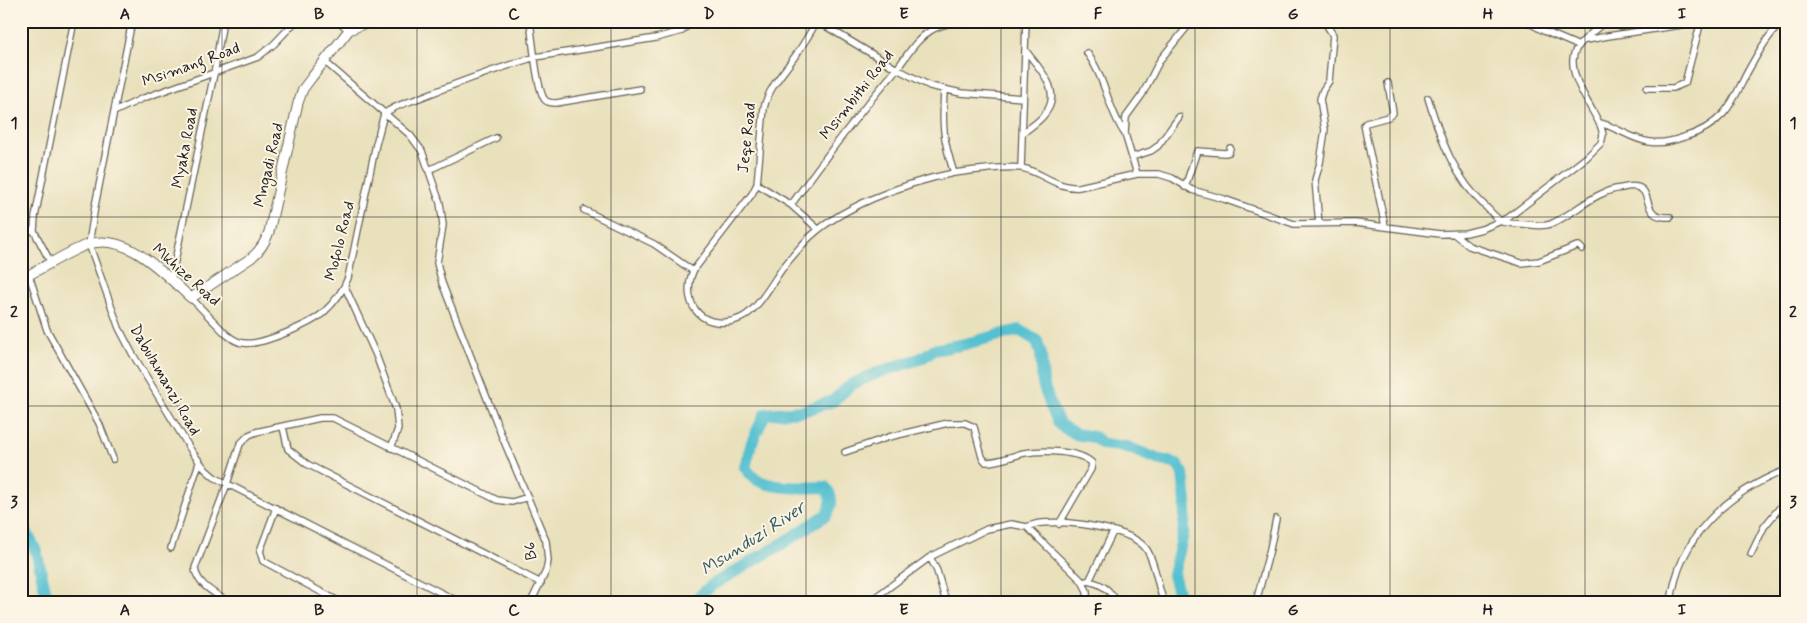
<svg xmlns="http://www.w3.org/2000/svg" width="1807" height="623" font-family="Mynerve,sans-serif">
<rect width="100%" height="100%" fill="#fcf5e5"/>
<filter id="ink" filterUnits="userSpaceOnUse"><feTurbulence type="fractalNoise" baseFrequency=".02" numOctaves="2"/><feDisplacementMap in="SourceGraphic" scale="10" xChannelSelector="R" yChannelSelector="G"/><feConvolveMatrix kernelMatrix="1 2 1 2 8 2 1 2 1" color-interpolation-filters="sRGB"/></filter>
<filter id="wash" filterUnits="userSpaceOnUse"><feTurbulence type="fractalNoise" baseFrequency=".0096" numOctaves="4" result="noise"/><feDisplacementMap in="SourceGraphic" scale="20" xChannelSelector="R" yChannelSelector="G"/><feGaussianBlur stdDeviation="1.12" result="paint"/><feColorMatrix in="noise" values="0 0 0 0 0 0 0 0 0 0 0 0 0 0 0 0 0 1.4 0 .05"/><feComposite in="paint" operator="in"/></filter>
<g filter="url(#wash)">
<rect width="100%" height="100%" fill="#e9e0bc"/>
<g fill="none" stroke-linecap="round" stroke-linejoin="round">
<path stroke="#55c0d0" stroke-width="12" d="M21 522 36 551 48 602
M693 602 712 585 782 544 826 515C833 506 833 496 825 487 806 488 780 489 762 482 754 480 749 473 745 467L752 442 765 414 803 411 833 401 852 384 877 373 922 358 933 350 965 344 1019 330 1037 341 1041 354 1043 384 1052 409 1060 425 1075 434 1094 437 1103 444 1127 447 1157 459 1177 464 1183 473 1186 502 1183 535 1173 575 1181 602"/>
</g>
</g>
<g filter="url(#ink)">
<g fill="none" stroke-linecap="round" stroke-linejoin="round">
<g stroke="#646154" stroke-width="8">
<path id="street" d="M132 21 95 206 89 244 119 328 132 353 192 452 206 470 214 477 459 602
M338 21 349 30
M530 21C532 35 537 92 545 100 548 103 552 103 556 103L640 89
M1016 21 1026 22
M1526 21 1544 31 1579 46
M1541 21 1544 31
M1587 40 1608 36 1701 22
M1087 53C1105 77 1108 110 1125 134
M324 61 410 135 422 151 440 203 442 217 443 225 437 263 442 283 501 434 546 541 548 561 546 571 531 602
M1647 88H1673L1685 83 1701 21
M944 90C942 125 943 140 954 173
M1428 98C1441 140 1454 178 1487 208 1491 212 1496 218 1501 221 1507 224 1518 224 1524 224 1533 225 1542 227 1551 224 1576 213 1594 191 1622 188 1626 187 1632 186 1637 187 1654 191 1640 219 1670 217
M114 112 141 99 258 57 274 44 296 21
M384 114C395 105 407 103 419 98 457 83 496 69 535 57L656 38 682 31 692 21
M1600 123C1617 127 1632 140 1650 142 1661 144 1673 141 1684 137 1698 133 1713 125 1723 114 1734 102 1740 86 1748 71 1758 53 1768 35 1783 21
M1023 133C1030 127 1039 122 1044 115 1064 92 1040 69 1025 50
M1132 157 1151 151 1158 146 1179 117
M1021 168 1026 21
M429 170 496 138
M1137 174 1125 134 1126 117 1142 95 1160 60 1192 21
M757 184 791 205 818 229
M1185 187 1197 151 1225 153 1229 152 1230 148
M791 205C824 159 858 114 895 71 907 57 914 41 930 31 939 25 949 23 959 21
M584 210 654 244 693 271C679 307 706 333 741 318 757 311 772 283 782 269 789 260 797 251 804 243 836 208 907 182 954 173 969 171 1008 166 1022 168 1042 172 1057 189 1079 187L1137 174H1159L1172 178 1192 190 1224 199 1294 224 1355 223 1440 234 1466 233 1482 229 1508 218 1587 157 1601 143 1603 135 1601 127C1592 106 1562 70 1577 48 1584 38 1596 30 1605 21
M1319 224 1315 180 1320 163 1325 130 1320 99 1323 90 1329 81 1333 35 1324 21
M1385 226 1364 125 1366 123 1388 117 1393 113 1388 83
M21 229 34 231
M1454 234 1469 246 1521 263 1539 261 1577 246H1579L1582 249
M51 263 34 231 35 217 74 21
M693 271 752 194 757 184 764 108C769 86 786 70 798 52 805 42 811 31 817 21L897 69 930 86 961 93 1023 98
M29 275 47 330 99 423 113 459
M171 280 214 74 223 21
M345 287 376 355 396 409 398 429 391 448
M191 298 226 334C231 338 237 343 244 343 260 346 311 324 323 313 334 303 343 291 348 278L376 144 384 114
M283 427 288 449 307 464 541 583
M845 452 889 437 948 423H965L974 427 982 457 986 462C999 462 1012 456 1024 453 1042 450 1079 450 1092 463L1091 469 1059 524
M276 508 260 551 263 561 340 602
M1027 527C1032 525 1037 523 1042 523 1066 520 1133 528 1147 550 1156 564 1157 586 1164 602
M171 548 199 463
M1751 554 1764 527 1786 500
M930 557 937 571 946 602
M1086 581C1100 582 1110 590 1117 602
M1089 581 1113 532
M228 602C216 594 196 584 195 568L227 484 240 444 249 435 256 432 320 418H333L497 500 512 502 528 497
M869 602 930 557 987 529 1011 524 1027 527 1082 581 1087 591V602
M1256 602 1270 549 1276 519
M1671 602C1679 536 1727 493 1786 470
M1783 602 1786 590"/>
</g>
<g stroke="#646154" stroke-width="11">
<path id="secondary" d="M816 21H817
M21 279C43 268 64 254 86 245 126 230 164 274 191 298L251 258C260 251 265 243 269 232L298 103 303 89 312 77 349 30 371 21"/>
</g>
<use href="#street" stroke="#fff" stroke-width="5.5"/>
<use href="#secondary" stroke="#fff" stroke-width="9"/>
</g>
</g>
<path fill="none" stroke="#1c1c1c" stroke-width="1" stroke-opacity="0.55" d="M222 21V602M417 21V602M611 21V602M806 21V602M1001 21V602M1195 21V602M1390 21V602M1585 21V602M21 217H1786M21 406H1786"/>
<g text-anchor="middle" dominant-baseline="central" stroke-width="4" stroke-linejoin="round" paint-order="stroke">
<g font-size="16" fill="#1c1c1c" stroke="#fcf5e5">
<text transform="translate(191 65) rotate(-20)">Msimang Road</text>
<text transform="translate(857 95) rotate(-52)">Msimbithi Road</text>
<text transform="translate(747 138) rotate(-84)">Jeqe Road</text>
<text transform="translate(185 148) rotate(-79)">Myaka Road</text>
<text transform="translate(269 165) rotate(-77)">Mngadi Road</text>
<text transform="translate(340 241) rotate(-76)">Mofolo Road</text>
<text transform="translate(186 275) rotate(42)">Mkhize Road</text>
<text transform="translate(165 380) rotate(60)">Dabulamanzi Road</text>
<text transform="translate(531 551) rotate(-97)">B6</text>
</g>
<g font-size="18" font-style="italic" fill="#335e64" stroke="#fcf5e5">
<text transform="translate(753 539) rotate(-33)">Msunduzi River</text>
</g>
</g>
<rect width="1807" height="623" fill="none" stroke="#fcf5e5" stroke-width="55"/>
<rect x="28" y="28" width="1752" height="568" fill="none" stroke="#1c1c1c" stroke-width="2"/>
<g font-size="16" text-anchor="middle" font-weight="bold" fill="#1c1c1c">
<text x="125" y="19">A</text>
<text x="319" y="19">B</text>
<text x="514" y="19">C</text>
<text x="709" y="19">D</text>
<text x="904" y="19">E</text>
<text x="1098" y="19">F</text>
<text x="1293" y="19">G</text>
<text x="1488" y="19">H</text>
<text x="1682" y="19">I</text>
<text x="14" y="128">1</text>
<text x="1793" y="128">1</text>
<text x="14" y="317">2</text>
<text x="1793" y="317">2</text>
<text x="14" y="507">3</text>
<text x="1793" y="507">3</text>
<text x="125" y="615">A</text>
<text x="319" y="615">B</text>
<text x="514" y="615">C</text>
<text x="709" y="615">D</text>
<text x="904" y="615">E</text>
<text x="1098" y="615">F</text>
<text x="1293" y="615">G</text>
<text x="1488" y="615">H</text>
<text x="1682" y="615">I</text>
</g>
</svg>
